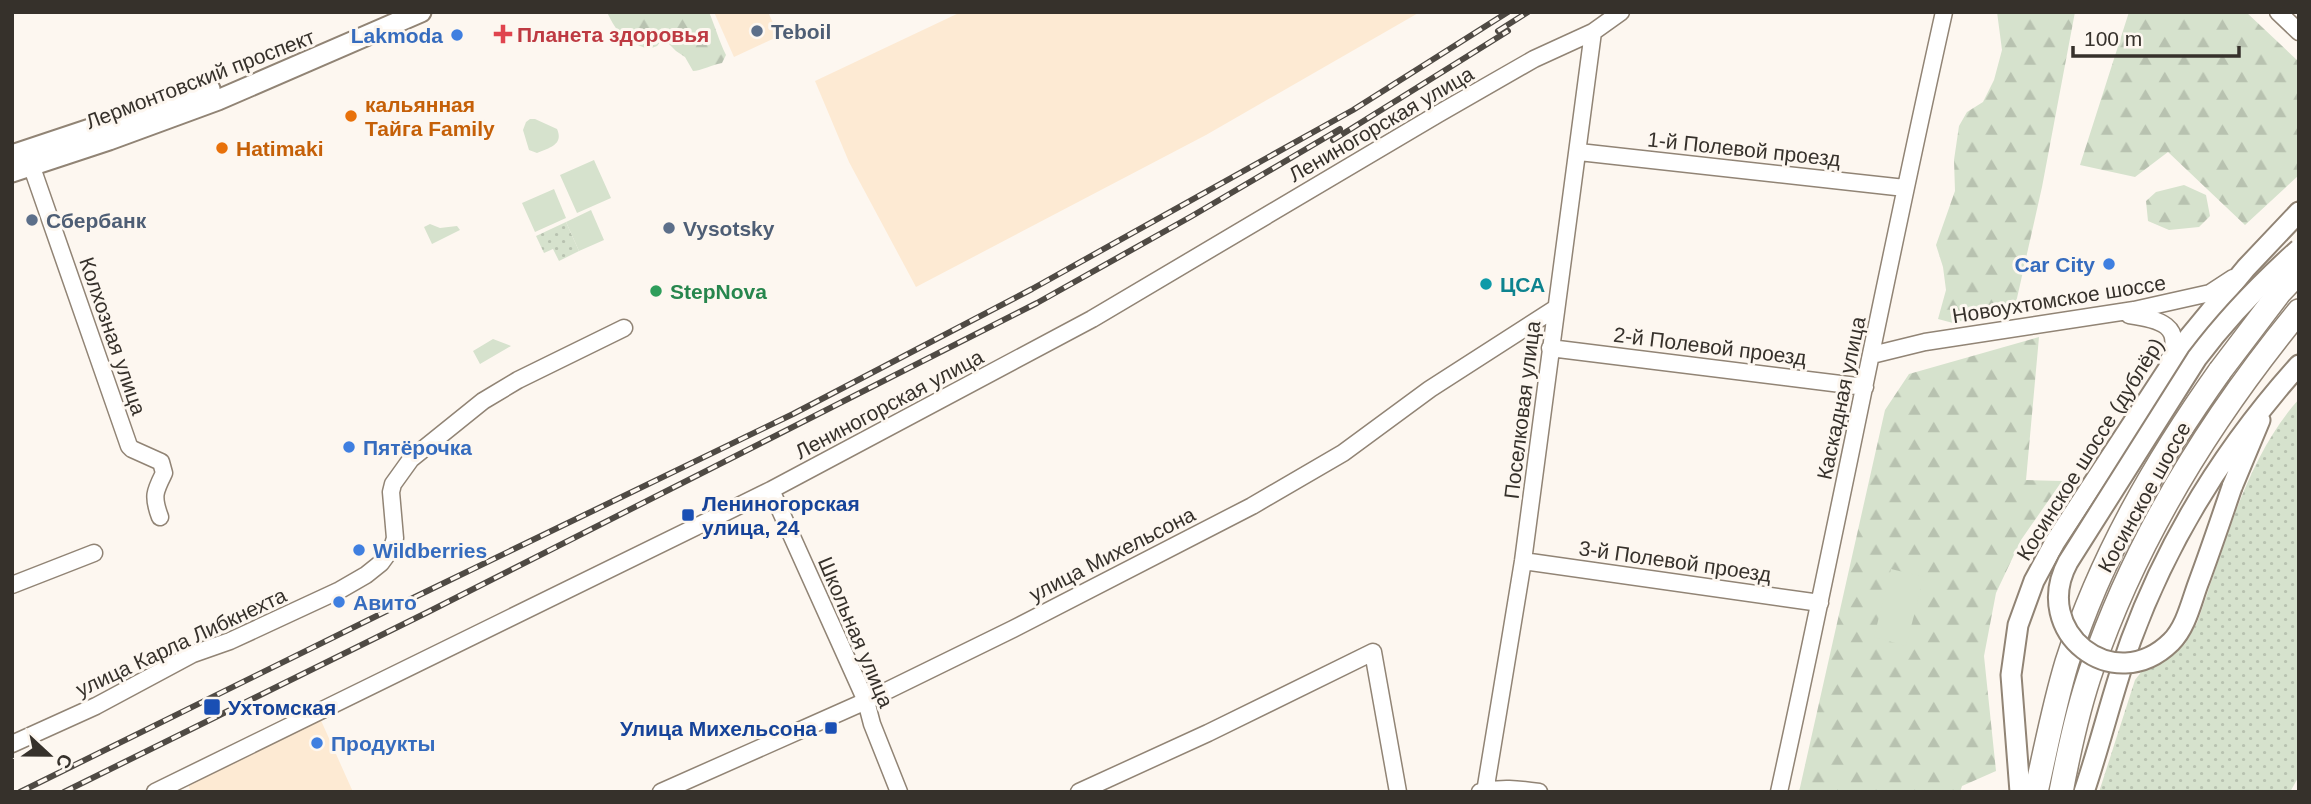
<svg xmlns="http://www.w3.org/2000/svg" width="2311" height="804" font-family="Helvetica,sans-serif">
<defs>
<pattern id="grass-dots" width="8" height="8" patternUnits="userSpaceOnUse" patternTransform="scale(1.75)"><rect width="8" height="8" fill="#d6e2cd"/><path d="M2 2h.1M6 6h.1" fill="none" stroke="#b8c2b0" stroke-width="1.8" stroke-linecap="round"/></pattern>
<pattern id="forest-firs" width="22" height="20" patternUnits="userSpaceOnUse" patternTransform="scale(1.75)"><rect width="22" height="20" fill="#d6e2cd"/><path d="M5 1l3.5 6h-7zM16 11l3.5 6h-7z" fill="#b8c2b0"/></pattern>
</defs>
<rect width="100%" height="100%" fill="#fdf7f0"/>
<path fill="#fdead3" d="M714 12H768L779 36 734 57Z
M961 12H1420L1206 135 916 287 849 162 815 81Z
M319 716 353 792H191L188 785Z"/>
<path fill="url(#grass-dots)" d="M566 222 579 251 559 261 553 249 544 253 536 236Z
M2299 399V776L2290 792H2099L2135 680 2145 667 2159 662 2185 644 2197 623C2224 549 2245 459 2299 399Z"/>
<path fill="url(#forest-firs)" d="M607 12H709C715 26 719 41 726 55L722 63C714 64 700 71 693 71L685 57 676 51 663 38 657 46 649 49C626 42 617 34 607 12Z
M1997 12H2075L2042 187 2015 307 1953 323 1938 319 1946 290 1943 267 1936 245 1955 191 1954 160 1959 126 1967 112 1983 102 1994 80 2002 50Z
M2129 12H2246L2299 62V175L2245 225 2168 152 2135 177 2080 165Z
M2184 185 2206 195 2210 216 2199 227 2169 230 2148 221 2146 201 2156 192Z
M2039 337 2026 480 2062 481 2021 540 1996 593 1984 656 1996 771 1962 786 1960 792H1799L1885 410 1909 374Z"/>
<path fill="#d6e2cd" d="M530 119H535L557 129C564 145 549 148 537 153L529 150 523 130 526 122Z
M594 160 611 198 577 213 560 175Z
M554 189 566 218 535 232 522 203Z
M591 210 604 240 579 251 566 222Z
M430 224 440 228 457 226 460 230 432 244 424 227Z
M493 339 511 346 480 364 473 351Z
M1891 569 1924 577 1906 646 1874 637Z"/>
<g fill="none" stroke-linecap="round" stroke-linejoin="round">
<g stroke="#918475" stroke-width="19">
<path id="minor" d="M2278 12 2299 32
M1579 152 1905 188
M28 156 129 446 132 449 161 462 164 473C155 491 152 496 160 517
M2129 315C2158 319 2186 325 2168 362
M1550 348 1865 387
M1872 355 1925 342 2134 310 2210 293 2233 278
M771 490 866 701 872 724 899 792
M1523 561 1820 603
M12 585 94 553
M12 744 96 706 193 654 230 641 340 590 366 575 381 563 392 548 395 538 391 492 393 484 411 459 483 401 518 380 624 328
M155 792 771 490 1092 319 1438 114 1534 59 1593 32 1621 12
M661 792 866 701 1013 629 1252 506 1343 453 1430 389 1556 308
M1079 792 1208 733 1373 652 1398 792
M1480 792C1501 787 1518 789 1539 792
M1485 792 1523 561 1593 32
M1779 792C1836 532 1886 271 1944 12"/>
</g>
<g stroke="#918475" stroke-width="23">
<path id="major" d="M12 155 210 89
M12 172 109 140 218 100 421 12
M2232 487 2260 420
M2020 792 2011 675 2018 625 2034 581 2055 542 2189 337 2246 268 2299 212
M2084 792C2101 742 2113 690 2131 640 2169 537 2226 446 2299 365"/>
</g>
<g stroke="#918475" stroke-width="26">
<path id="highway" d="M2036 792C2046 748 2054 705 2067 662 2101 556 2156 461 2220 371
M2061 792C2069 750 2078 708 2092 668 2137 537 2211 418 2299 311"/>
</g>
<use href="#minor" stroke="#fff" stroke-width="16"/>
<use href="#major" stroke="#fff" stroke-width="19"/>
<use href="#highway" stroke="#fff" stroke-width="23"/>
<g stroke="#4f4a44" stroke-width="6">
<path id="rail" d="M1498 31 1528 12
M1333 140 1508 31
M20 792 417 596 793 414 1032 289 1353 110 1508 12
M64 792 428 612 1037 303 1192 216 1340 129"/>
</g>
<use href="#rail" stroke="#fdf7f0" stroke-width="3.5" stroke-dasharray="10" stroke-linecap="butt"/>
<g stroke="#918475" stroke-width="23" stroke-linecap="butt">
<path id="major-bridge" d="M2232 487C2221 519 2210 552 2198 584 2191 603 2186 627 2171 642 2114 698 2030 632 2068 562L2197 358C2227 318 2262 282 2299 249"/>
</g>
<g stroke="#918475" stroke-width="26" stroke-linecap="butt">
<path id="highway-bridge" d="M2220 371 2280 292 2299 272"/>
</g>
<use href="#major-bridge" stroke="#fff" stroke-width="19"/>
<use href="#highway-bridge" stroke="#fff" stroke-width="23"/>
</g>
<g fill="#5c6f8a" stroke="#fdf7f0" stroke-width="2.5">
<circle cx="757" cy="31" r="7"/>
<circle cx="32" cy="220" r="7"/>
<circle cx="669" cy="228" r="7"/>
</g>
<path fill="#e0444e" stroke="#fdf7f0" stroke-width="2.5" d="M499.5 23.5h7v7h7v7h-7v7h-7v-7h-7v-7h7z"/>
<g fill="#3f7fe0" stroke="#fdf7f0" stroke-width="2.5">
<circle cx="457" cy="35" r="7"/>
<circle cx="2109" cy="264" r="7"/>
<circle cx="349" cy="447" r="7"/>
<circle cx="359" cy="550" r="7"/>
<circle cx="339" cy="602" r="7"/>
<circle cx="317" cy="743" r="7"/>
</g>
<g fill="#e8710a" stroke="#fdf7f0" stroke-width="2.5">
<circle cx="351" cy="116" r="7"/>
<circle cx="222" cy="148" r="7"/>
</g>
<circle fill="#0f9aa8" stroke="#fdf7f0" stroke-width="2.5" cx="1486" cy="284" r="7"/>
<circle fill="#2e9e5b" stroke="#fdf7f0" stroke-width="2.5" cx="656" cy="291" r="7"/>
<g fill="#1a4fb4" stroke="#fdf7f0" stroke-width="2.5">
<rect x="681" y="508" width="14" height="14" rx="3.5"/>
<rect x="203" y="698" width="18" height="18" rx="3.5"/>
<rect x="824" y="721" width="14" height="14" rx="3.5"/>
</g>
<g text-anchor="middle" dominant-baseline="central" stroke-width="6" stroke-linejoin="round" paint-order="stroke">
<g font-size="21" font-weight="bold" fill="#4e5e75" stroke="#fdf7f0" text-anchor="start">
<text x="771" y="31">Teboil</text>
<text x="46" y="220">Сбербанк</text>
<text x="683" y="228">Vysotsky</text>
</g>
<g font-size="21" font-weight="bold" fill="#be3a42" stroke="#fdf7f0" text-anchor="start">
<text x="517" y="34">Планета здоровья</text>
</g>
<g font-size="21" font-weight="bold" fill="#366cbe" stroke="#fdf7f0" text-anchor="start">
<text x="443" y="35" text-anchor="end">Lakmoda</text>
<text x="2095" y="264" text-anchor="end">Car City</text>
<text x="363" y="447">Пятёрочка</text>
<text x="373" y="550">Wildberries</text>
<text x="353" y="602">Авито</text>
<text x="331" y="743">Продукты</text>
</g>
<g font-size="21" fill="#36312b" stroke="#fdf7f0">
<text transform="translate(200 79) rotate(-21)">Лермонтовский проспект</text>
<text transform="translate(1381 124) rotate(-30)">Лениногорская улица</text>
<text transform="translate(1744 149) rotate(6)">1-й Полевой проезд</text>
<text transform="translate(2059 299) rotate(-9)">Новоухтомское шоссе</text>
<text transform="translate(113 336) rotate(71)">Колхозная улица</text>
<text transform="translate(1710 346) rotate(7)">2-й Полевой проезд</text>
<text transform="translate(1841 398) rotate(-78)">Каскадная улица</text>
<text transform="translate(889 404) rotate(-28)">Лениногорская улица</text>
<text transform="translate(1522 410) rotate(-83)">Поселковая улица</text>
<text transform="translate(2090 449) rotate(-58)">Косинское шоссе (дублёр)</text>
<text transform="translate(2144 497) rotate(-61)">Косинское шоссе</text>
<text transform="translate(1112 554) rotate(-27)">улица Михельсона</text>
<text transform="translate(1675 561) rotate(8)">3-й Полевой проезд</text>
<text transform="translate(856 632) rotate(67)">Школьная улица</text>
<text transform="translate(181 642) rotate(-25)">улица Карла Либкнехта</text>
</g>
<g font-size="21" font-weight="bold" fill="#c56008" stroke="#fdf7f0" text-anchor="start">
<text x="365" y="104">кальянная<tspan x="365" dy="24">Тайга Family</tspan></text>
<text x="236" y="148">Hatimaki</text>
</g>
<g font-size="21" font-weight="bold" fill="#0d838f" stroke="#fdf7f0" text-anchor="start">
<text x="1500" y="284">ЦСА</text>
</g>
<g font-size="21" font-weight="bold" fill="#27864d" stroke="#fdf7f0" text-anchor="start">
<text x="670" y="291">StepNova</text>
</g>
<g font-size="21" font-weight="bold" fill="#164399" stroke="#fdf7f0" text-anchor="start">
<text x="702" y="503">Лениногорская<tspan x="702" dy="24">улица, 24</tspan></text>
<text x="228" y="707">Ухтомская</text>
<text x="817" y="728" text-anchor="end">Улица Михельсона</text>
</g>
</g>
<rect width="2311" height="804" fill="none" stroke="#36312b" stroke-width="28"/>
<g transform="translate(49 755) rotate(112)" stroke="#fdf7f0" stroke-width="5" paint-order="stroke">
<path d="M0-5L12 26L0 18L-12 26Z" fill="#36312b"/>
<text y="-10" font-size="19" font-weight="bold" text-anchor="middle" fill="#36312b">С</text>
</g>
<path d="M2073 46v10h166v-10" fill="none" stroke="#36312b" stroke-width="3.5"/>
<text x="2084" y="46" font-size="21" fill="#36312b" stroke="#fdf7f0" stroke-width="5" paint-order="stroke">100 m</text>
</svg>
